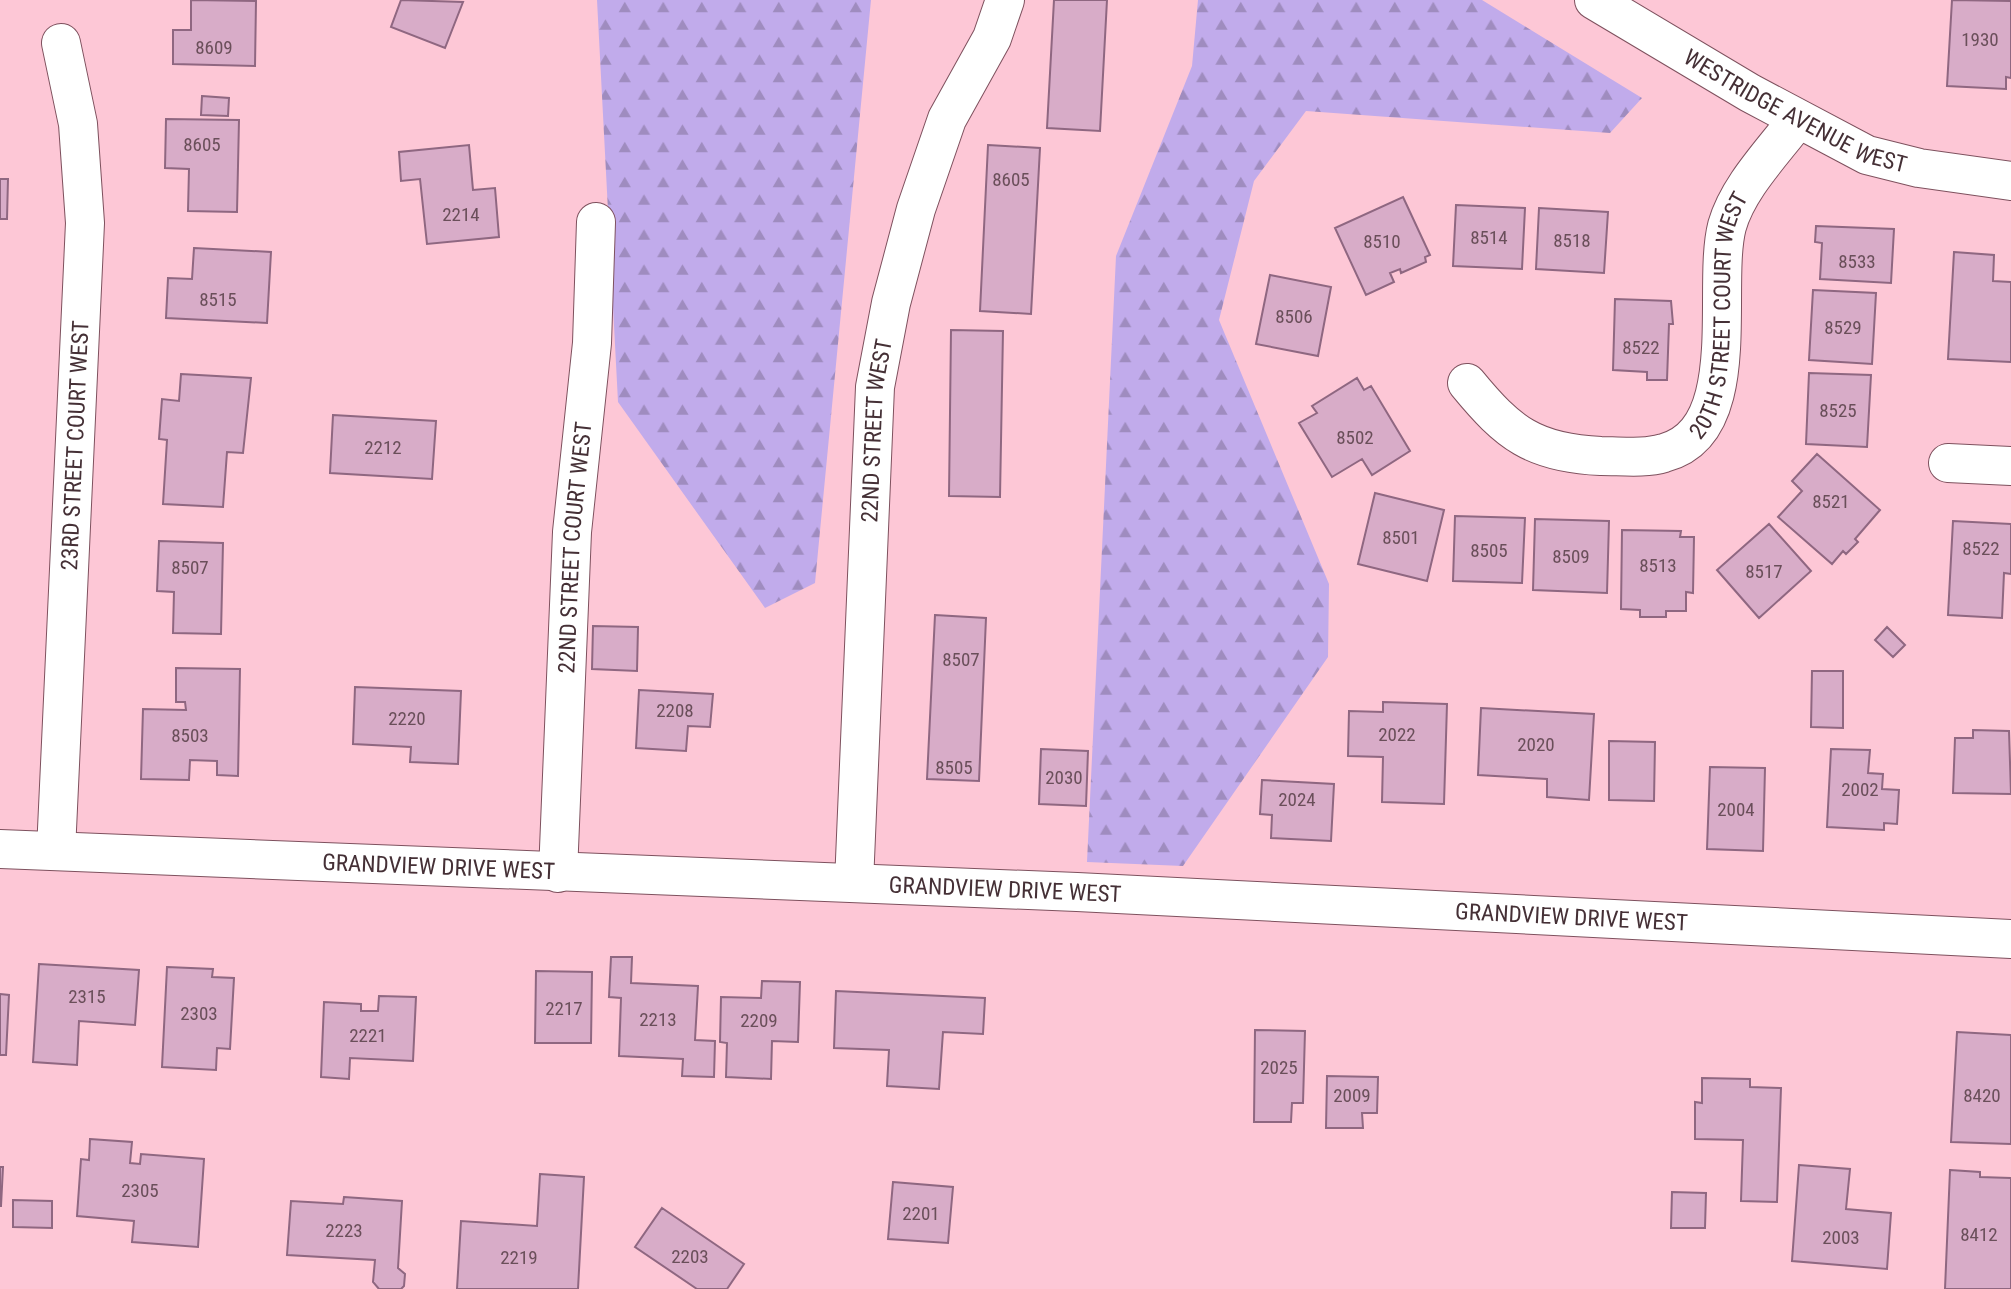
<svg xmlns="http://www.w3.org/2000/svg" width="2011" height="1289" font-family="'Roboto Condensed',sans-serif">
<defs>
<pattern id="forest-firs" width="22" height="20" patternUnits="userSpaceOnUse" patternTransform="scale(1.75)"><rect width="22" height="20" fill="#c1abeb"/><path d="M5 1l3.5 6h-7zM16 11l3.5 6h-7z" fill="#9f8cbf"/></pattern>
</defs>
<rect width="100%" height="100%" fill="#fdc7d6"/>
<path fill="url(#forest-firs)" d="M597 0H871L815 583 765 608 618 402Z
M1198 0H1482L1642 98 1610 133 1306 111 1254 181 1219 320 1329 584 1328 657 1183 866 1087 862 1116 256 1192 66Z"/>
<path fill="#d8acc8" stroke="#8f6781" stroke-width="2" d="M191 0 256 1 255 66 173 64V30H191Z
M401 0 463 2 445 48 391 27Z
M1054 0H1107L1100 131 1047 128Z
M1952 0 2011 1V78L2006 77V89L1947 86Z
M202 96 229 98 228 116 201 115Z
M166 119 239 120 237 212 188 211 189 169 165 168Z
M469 145 473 190 495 188 499 237 427 244 420 179 401 181 399 152Z
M988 145 1040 148 1031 314 980 311Z
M0 179H8L7 219H0Z
M1403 197 1430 255 1425 257 1426 262 1401 273 1400 269 1390 273 1394 282 1366 295 1335 228Z
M1456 205 1525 208 1522 269 1453 266Z
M1539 208 1608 212 1604 273 1536 269Z
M1816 226 1894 229 1891 283 1820 279 1822 243 1815 242Z
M194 248 271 252 267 323 166 318 168 278 192 279Z
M1954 252 1994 255 1993 281 2011 282V362L1948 359Z
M1270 275 1331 287 1318 356 1256 344Z
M1813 290 1876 293 1872 364 1809 360Z
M1615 299 1671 301 1673 324H1669L1667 380H1647V372L1613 370Z
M951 330 1003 331 1000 497 949 496Z
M1809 373 1871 375 1867 447 1806 444Z
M181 374 251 378 243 453 227 452 223 507 163 504 167 440 159 439 162 399 179 401Z
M1357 378 1364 390 1371 386 1410 451 1372 475 1362 459 1332 477 1299 423 1317 413 1312 406Z
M333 415 436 421 432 479 330 473Z
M1817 454 1880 510 1855 539 1858 542 1846 554 1843 551 1832 564 1778 517 1802 491 1792 481Z
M1375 493 1444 510 1427 581 1358 564Z
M1455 516 1525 518 1522 583 1453 581Z
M1535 519 1609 521 1607 593 1533 590Z
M1953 521 2011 524V574L2004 573 2002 618 1948 615Z
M1769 524 1811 571 1759 618 1717 570Z
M1622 530 1681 531 1680 537H1694L1693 593 1686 592V611H1666V617H1640V610L1621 609Z
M159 541 223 543 221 634 173 633 174 592 157 591Z
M935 615 986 618 979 781 927 779Z
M593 626 638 627 637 671 592 669Z
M1887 627 1905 645 1893 657 1875 640Z
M176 668 240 669 238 776 217 775V761L190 760 189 780 141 779 143 709 186 710 185 702H176Z
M1812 671H1843V728L1811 727Z
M355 687 461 691 458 764 410 762 411 747 353 744Z
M639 690 713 694 710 727 688 726 686 751 636 748Z
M1383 702 1447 704 1444 804 1382 802 1383 757 1348 756 1349 711 1383 712Z
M1481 708 1594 714 1589 800 1547 797V779L1478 775Z
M1973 730 2009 731 2011 794 1953 793 1955 738H1973Z
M1609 741 1655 742 1654 801 1609 800Z
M1041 749 1088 751 1086 806 1039 804Z
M1831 749 1870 750 1868 773 1883 774 1882 789 1899 790 1897 824 1884 823V830L1827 827Z
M1710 767 1765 768 1763 851 1707 849Z
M1262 780 1334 784 1331 841 1271 838 1272 815 1260 814Z
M611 957H632L631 983 698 986 695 1040 715 1041 714 1077 682 1076 683 1059 619 1056 621 998 609 997Z
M39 964 139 970 135 1025 79 1021 77 1065 33 1062Z
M167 967 213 969 212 977 234 978 230 1049 217 1048 216 1070 162 1067Z
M536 971 592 972 591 1043H535Z
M762 981 800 982 798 1042 772 1041 771 1079 726 1077 727 1043 720 1042 721 997 761 998Z
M836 991 985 998 983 1034 943 1032 939 1089 887 1086 889 1050 834 1048Z
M0 994 9 995 6 1055H0Z
M379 996 416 997 413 1061 350 1058 349 1079 321 1077 324 1002 361 1004V1011H378Z
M1255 1030 1305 1031 1303 1103H1292L1291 1122H1254Z
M1957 1032 2011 1035V1144L1951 1142Z
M1327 1076 1378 1077 1377 1113H1362L1363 1128H1326Z
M1702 1078 1750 1079V1087L1781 1088 1777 1202 1741 1201 1743 1140 1695 1139V1102L1702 1103Z
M90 1139 132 1142 130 1163 140 1164 141 1154 204 1159 198 1247 132 1242 134 1221 77 1216 81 1159 89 1160Z
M1799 1165 1850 1169 1846 1209 1891 1213 1887 1269 1792 1261Z
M0 1167H3L1 1206H0Z
M1950 1170 1980 1172V1177L2011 1178V1289H1945Z
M540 1174 584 1177 578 1289H457L461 1221 537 1226Z
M893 1182 953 1187 948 1243 888 1239Z
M1672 1192 1706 1193 1705 1228H1671Z
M344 1197 402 1201 398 1268 405 1274 404 1286 401 1289H379L373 1282 375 1260 287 1255 291 1201 343 1204Z
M13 1200 52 1201V1228L13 1227Z
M662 1208 744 1264 727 1289H697L635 1247Z"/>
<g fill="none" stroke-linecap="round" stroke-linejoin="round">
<g stroke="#7e515e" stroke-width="40">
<g id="minor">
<path id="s1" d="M1594 0 1750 93 1867 155 1919 168 2011 181"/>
<path id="s2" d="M1467 383C1508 433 1533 453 1601 456 1622 456 1644 459 1664 453 1747 431 1711 288 1727 226 1738 187 1773 152 1797 120"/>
<path d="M1948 463 2011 466"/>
<path id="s3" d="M0 849 1077 892 2011 939"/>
<path id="s4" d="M56 851 85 223 78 124 61 43"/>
<path id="s5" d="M558 873 572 532 592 343 596 222"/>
<path id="s6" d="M854 883 875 387 891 303 916 209 947 119 992 38 1005 0"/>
</g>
</g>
<use href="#minor" stroke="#fff" stroke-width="38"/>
</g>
<g text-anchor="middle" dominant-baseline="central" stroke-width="5" stroke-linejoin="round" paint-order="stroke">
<g font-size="19" fill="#6a4f5a">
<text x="1980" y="39">1930</text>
<text x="214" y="47">8609</text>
<text x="202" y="144">8605</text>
<text x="1011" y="179">8605</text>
<text x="461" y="214">2214</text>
<text x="1489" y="237">8514</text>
<text x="1572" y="240">8518</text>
<text x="1382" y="241">8510</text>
<text x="1857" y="261">8533</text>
<text x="218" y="299">8515</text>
<text x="1294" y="316">8506</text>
<text x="1843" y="327">8529</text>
<text x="1641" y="347">8522</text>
<text x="1838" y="410">8525</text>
<text x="1355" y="437">8502</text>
<text x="383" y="447">2212</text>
<text x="1831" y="501">8521</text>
<text x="1401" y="537">8501</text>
<text x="1981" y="548">8522</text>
<text x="1489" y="550">8505</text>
<text x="1571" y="556">8509</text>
<text x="1658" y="565">8513</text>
<text x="190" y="567">8507</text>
<text x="1764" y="571">8517</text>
<text x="961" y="659">8507</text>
<text x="675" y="710">2208</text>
<text x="407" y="718">2220</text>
<text x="1397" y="734">2022</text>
<text x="190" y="735">8503</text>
<text x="1536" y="744">2020</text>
<text x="954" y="767">8505</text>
<text x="1064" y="777">2030</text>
<text x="1860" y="789">2002</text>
<text x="1297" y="799">2024</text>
<text x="1736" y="809">2004</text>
<text x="87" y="996">2315</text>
<text x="564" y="1008">2217</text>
<text x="199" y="1013">2303</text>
<text x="658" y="1019">2213</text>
<text x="759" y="1020">2209</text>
<text x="368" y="1035">2221</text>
<text x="1279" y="1067">2025</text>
<text x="1352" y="1095">2009</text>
<text x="1982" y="1095">8420</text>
<text x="140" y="1190">2305</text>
<text x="921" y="1213">2201</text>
<text x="344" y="1230">2223</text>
<text x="1979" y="1234">8412</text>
<text x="1841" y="1237">2003</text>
<text x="690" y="1256">2203</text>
<text x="519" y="1257">2219</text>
</g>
<g font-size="23" fill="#453036" stroke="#fdc7d6">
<text stroke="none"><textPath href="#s1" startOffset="231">WESTRIDGE AVENUE WEST</textPath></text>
<text stroke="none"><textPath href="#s2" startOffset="383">20TH STREET COURT WEST</textPath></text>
<text stroke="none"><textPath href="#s6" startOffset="453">22ND STREET WEST</textPath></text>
<text stroke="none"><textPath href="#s4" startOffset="406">23RD STREET COURT WEST</textPath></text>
<text stroke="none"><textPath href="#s5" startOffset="326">22ND STREET COURT WEST</textPath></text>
<text stroke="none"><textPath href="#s3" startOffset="439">GRANDVIEW DRIVE WEST</textPath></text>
<text stroke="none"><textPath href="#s3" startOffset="1006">GRANDVIEW DRIVE WEST</textPath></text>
<text stroke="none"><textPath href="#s3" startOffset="1573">GRANDVIEW DRIVE WEST</textPath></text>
</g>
</g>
</svg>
